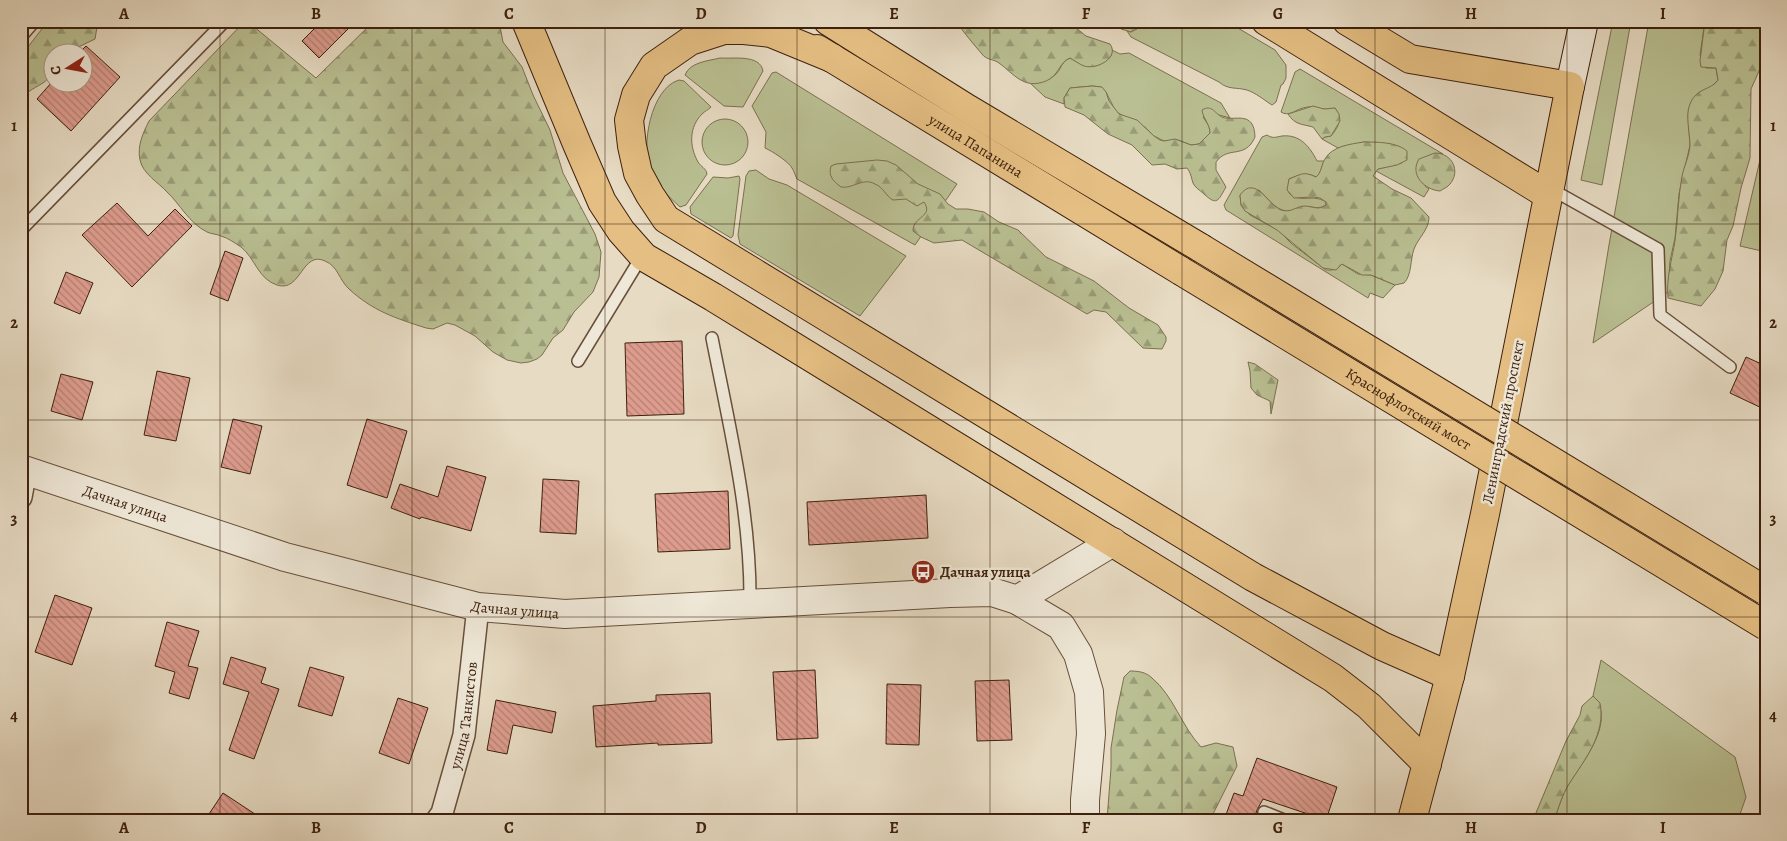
<svg xmlns="http://www.w3.org/2000/svg" width="1787" height="841" font-family="Alegreya,serif">
<defs>
<pattern id="forest-firs" width="22" height="20" patternUnits="userSpaceOnUse" patternTransform="scale(1.25)"><rect width="22" height="20" fill="#b9bf92"/><path d="M5 1l3.5 6h-7zM16 11l3.5 6h-7z" fill="#989b76"/></pattern>
<pattern id="building-back-hatch" width="6" height="6" patternUnits="userSpaceOnUse" patternTransform="scale(1.25)"><rect width="6" height="6" fill="#dd9c8e"/><path d="M-1 5l2 2M0 0l6 6M5-1l2 2" fill="none" stroke="#b57f72"/></pattern>
</defs>
<rect width="100%" height="100%" fill="#e7dbc3"/>
<filter id="stains"><feTurbulence type="fractalNoise" baseFrequency=".004" numOctaves="4"/><feColorMatrix values="0 0 0 0 .2 0 0 0 0 .09 0 0 0 0 .02 0 0 0 .5 -.17"/></filter>
<radialGradient id="worn" r=".72"><stop offset=".6" stop-color="#630" stop-opacity="0"/><stop offset="1" stop-color="#630" stop-opacity=".3"/></radialGradient>
<path fill="#b9bf92" stroke="#7c7050" d="M1140 21H1226L1275 50 1286 65V78L1283 84 1281 85 1276 102 1272 105C1264 100 1256 93 1247 90 1236 87 1228 90 1219 82L1131 37 1127 31 1131 32Z
M1613 21H1631L1602 185 1581 180Z
M1649 21H1705L1700 55 1706 68H1716L1718 80 1688 114 1690 145 1679 194 1675 238 1670 261 1668 292 1593 343 1609 245Z
M1112 50 1120 54 1129 53 1221 103 1230 118 1219 115 1203 117 1209 126 1210 133 1199 144 1191 145 1178 140 1164 141 1154 136 1145 127 1116 112 1106 92 1101 87 1092 86 1070 88 1064 98V104L1045 97 1029 82C1037 84 1051 80 1057 73 1062 67 1062 61 1070 58 1087 68 1095 71 1111 56Z
M720 58C733 59 760 54 763 71L743 107 724 106 685 75C690 62 708 61 720 58Z
M1300 69 1443 154 1439 153 1425 186 1429 189 1424 197 1376 171 1378 169 1402 163 1391 144 1364 142 1338 148 1322 139 1325 137 1331 136C1340 125 1341 121 1335 108 1331 109 1327 110 1323 109 1314 108 1314 105 1303 108 1295 110 1289 117 1281 112L1295 72Z
M776 72 957 184 915 245 797 179C795 175 794 171 792 168 789 162 772 151 765 148L766 132 752 106 772 73Z
M679 80 684 81 711 107C708 110 705 111 702 114 689 127 689 146 698 162 701 167 706 168 707 174L686 205 680 207C668 196 657 186 651 171 640 147 651 88 679 80Z
M702 142a23 23 0 1 1 46 0a23 23 0 1 1-46 0Z
M1766 134V252L1740 246Z
M1267 135C1273 139 1276 137 1282 136 1300 134 1310 147 1317 161H1324L1319 175 1316 177C1307 172 1299 175 1289 179V193C1300 204 1312 193 1326 202V205C1316 211 1313 205 1303 207 1299 208 1296 210 1292 211 1277 213 1269 199 1259 190L1240 195 1241 205 1250 215 1278 230 1292 244 1326 270H1332L1342 264 1358 274 1371 275 1395 285 1383 298 1370 293 1368 298 1226 210 1224 205 1262 137Z
M756 170 769 179 787 185 906 256 860 316 740 244 738 235 746 176 749 171Z
M739 176 740 179 733 236 731 238 691 214 690 207 713 177 728 178Z
M1601 660 1735 757 1746 797 1738 820H1554C1559 807 1562 795 1569 783 1583 762 1617 720 1593 696Z"/>
<path fill="url(#forest-firs)" stroke="#7c7050" d="M48 21H98L95 39 68 52H52C52 90 44 77 21 98V56Z
M245 21H247L316 78 374 21H499L503 42 522 67 533 95 550 130 563 173 595 234 601 252 599 277 593 292 574 312 563 330 553 338 542 355 537 359 529 362 521 363 507 360 493 352 475 336 455 325 447 323 433 329 426 328C395 318 373 311 349 289 339 280 338 266 325 261 302 250 301 293 277 285 258 279 255 258 241 247 235 243 228 238 221 236 217 234 211 234 207 232 189 223 180 204 167 192 158 182 143 174 140 160 137 146 143 133 149 121Z
M955 21H1043L1052 24 1070 23 1086 36 1110 44C1120 58 1096 70 1084 66 1079 64 1074 60 1070 58 1059 62 1059 76 1046 81 1024 90 1014 74 999 63 994 59 986 60 982 54 973 44 964 32 955 21Z
M1113 21H1140L1137 29 1131 32 1121 29Z
M1705 21H1766V51L1764 52 1759 71 1751 89 1750 158 1741 188 1733 226 1727 240 1723 271 1715 289 1701 306 1668 298C1666 279 1672 259 1675 241 1678 219 1678 197 1682 176 1684 166 1689 157 1690 146 1690 134 1685 114 1690 104 1697 87 1710 91 1718 80L1716 68 1701 67 1700 61Z
M1092 86 1102 87 1106 92 1109 101 1119 114 1137 120 1154 136 1160 140 1164 141 1175 139 1191 145 1199 144 1210 133C1210 124 1203 119 1202 110 1212 104 1214 113 1222 117 1234 122 1254 109 1255 137 1245 160 1228 145 1216 162V170L1226 187C1218 201 1217 206 1204 194 1200 190 1195 188 1193 183 1191 177 1191 173 1187 168L1177 169 1165 164 1152 165 1132 145 1108 134 1084 115 1065 107 1064 98 1070 88Z
M1313 106 1324 109 1335 108 1339 114 1340 121 1331 136 1325 137 1322 139 1313 127C1302 124 1295 125 1288 114Z
M1364 142C1377 142 1397 142 1407 151V160L1397 165 1378 169 1373 176 1392 189 1411 198 1429 217C1429 230 1418 238 1414 249 1410 260 1412 275 1404 283L1395 285 1371 275H1362L1342 264 1336 270 1323 268 1277 230 1245 211 1241 205 1240 195C1255 174 1268 205 1281 210 1291 213 1295 207 1304 206 1313 206 1318 211 1326 205V202L1320 198 1313 197 1294 198 1287 190 1289 179C1302 174 1303 171 1316 177 1322 172 1321 165 1325 159 1332 146 1351 144 1364 142Z
M1435 153C1452 153 1461 171 1450 184 1448 187 1443 189 1440 191 1425 190 1409 175 1419 159Z
M877 160 887 161 896 165 918 184 940 194 948 204 956 209H968L984 212 999 222 1018 230 1046 257 1094 281 1129 308 1158 325 1166 337V341L1162 349 1143 348 1106 312 1094 310 1087 314 962 240 934 243 921 237 913 231C913 216 934 217 924 202L917 206 906 199 893 200C886 196 883 187 875 184 863 177 853 189 841 187 833 181 828 176 831 166L836 164Z
M1248 362 1255 364 1278 380 1271 414 1270 401 1257 395 1251 388 1250 371Z
M1130 671C1138 671 1146 672 1152 678 1173 695 1182 727 1201 747L1216 743 1233 747 1237 766 1210 820H1107L1111 768V748L1117 710 1124 677Z
M1593 696 1600 703C1606 734 1585 759 1569 784 1562 795 1559 807 1554 820H1533L1566 741 1580 715 1582 706Z"/>
<path fill="url(#building-back-hatch)" stroke="#3e200d" d="M322 21H356L319 58 302 41Z
M86 46 120 77 71 131 37 99 52 82H82V52H80Z
M117 203 148 236 175 209 192 226 132 287 82 235Z
M225 251 243 258 228 301 210 294Z
M66 272 93 283 80 314 54 303Z
M682 341 684 414 627 416 625 343Z
M1746 357 1766 366V410L1730 393Z
M157 371 190 378 176 441 144 435Z
M61 374 93 382 82 420 51 411Z
M233 419 262 426 250 474 221 467Z
M367 419 407 431 387 498 347 485Z
M447 466 486 477 471 531 421 517 420 519 391 508 400 484 438 497Z
M543 479 579 481 576 534 540 532Z
M728 491 730 549 658 552 655 494Z
M926 495 928 538 809 545 807 502Z
M55 595 92 608 72 665 35 652Z
M167 622 199 631 188 666 198 668 189 699 169 693 175 672 155 666Z
M231 657 266 668 261 683 279 689 254 759 229 750 249 692 223 684Z
M310 667 344 677 332 716 298 706Z
M815 670 818 738 777 740 773 672Z
M1009 680 1012 740 977 741 975 681Z
M887 684 921 685 919 745 886 744Z
M710 693 712 743 658 745V743L596 747 593 706 656 701V695Z
M398 698 428 708 409 764 379 753Z
M496 700 556 712 552 733 513 725 507 754 487 750Z
M1257 758 1337 787 1326 820 1263 799 1257 810 1254 820H1224L1234 793 1243 796Z
M223 793 264 820H205Z"/>
<g fill="none" stroke-linecap="round" stroke-linejoin="round">
<g stroke="#684f3a" stroke-width="14">
<path id="service" d="M1551 189 1658 249 1660 315 1730 367
M21 230 225 21
M712 338C729 425 751 514 750 603
M578 361 637 264 644 257
M1264 812 1284 820"/>
</g>
<g stroke="#684f3a" stroke-width="24">
<g id="minor">
<path d="M21 29 28 21"/>
<path d="M21 497 26 470"/>
<path id="s1" d="M437 820 442 813 464 735 478 607"/>
</g>
</g>
<g stroke="#684f3a" stroke-width="30">
<g id="tertiary">
<path id="s2" d="M21 469 285 557 478 607 565 614 950 593 992 592 1017 600 1061 626 1078 654 1089 692 1091 734 1085 800V820"/>
<path d="M1017 600 1113 542"/>
</g>
</g>
<g stroke="#3e200d" stroke-width="30">
<path id="secondary" d="M1570 86 1584 21"/>
</g>
<g stroke="#3e200d" stroke-width="30">
<g id="primary">
<path d="M526 21 577 144 602 202 621 231 644 257 713 297 1333 678 1369 706 1427 764"/>
<path d="M828 21 968 109 1201 248"/>
<path d="M1266 21 1548 195"/>
<path d="M1347 21 1410 59 1570 86 1485 514 1450 676 1412 820"/>
<path id="s3" d="M817 49 1181 271"/>
<path d="M832 58 771 33 744 30H724L690 41 654 66 636 95 629 120 632 146 638 173 650 195 666 219 1253 577 1382 646 1450 676"/>
</g>
</g>
<use href="#service" stroke="#efe8d8" stroke-width="11"/>
<use href="#minor" stroke="#efe8d8" stroke-width="21"/>
<use href="#tertiary" stroke="#efe8d8" stroke-width="28"/>
<use href="#secondary" stroke="#efe8d8" stroke-width="28"/>
<use href="#primary" stroke="#e4be82" stroke-width="28"/>
<g stroke="#3e200d" stroke-width="30" stroke-linecap="butt">
<g id="primary-bridge">
<path d="M1201 248 1766 591"/>
<path id="s4" d="M1181 271 1766 626"/>
</g>
</g>
<use href="#primary-bridge" stroke="#e4be82" stroke-width="28"/>
</g>
<path fill="none" stroke="#3e200d" stroke-width="1" stroke-opacity="0.55" d="M220 21V820M412 21V820M605 21V820M797 21V820M990 21V820M1182 21V820M1375 21V820M1567 21V820M21 224H1766M21 420H1766M21 617H1766"/>
<defs>
<g id="bus-disc" transform="scale(1.25)"><circle r="9.5" fill="#8f2418" stroke="#efe8d8"/><path d="M-5-6H5V4H4V6H2V4H-2V6H-4V4H-5ZM-3.5-4V0h7V-4ZM-3.5 1.2v1.5H-2V1.2ZM2 1.2v1.5H3.5V1.2Z" fill="#fff"/></g>
</defs>
<g fill-rule="evenodd">
<use href="#bus-disc" x="923" y="572"/>
</g>
<g text-anchor="middle" dominant-baseline="central" stroke-width="5" stroke-linejoin="round" paint-order="stroke">
<g font-size="15" fill="#3e200d" stroke="#efe8d8">
<text stroke="none"><textPath href="#s3" startOffset="186">улица Папанина</textPath></text>
<text stroke="none"><textPath href="#s4" startOffset="266">Краснофлотский мост</textPath></text>
<text transform="translate(1503 422) rotate(-79)">Ленинградский проспект</text>
<text stroke="none"><textPath href="#s2" startOffset="110">Дачная улица</textPath></text>
<text stroke="none"><textPath href="#s2" startOffset="515">Дачная улица</textPath></text>
<text stroke="none"><textPath href="#s1" startOffset="109">улица Танкистов</textPath></text>
</g>
<g font-size="15" font-weight="bold" fill="#3e200d" stroke="#efe8d8" text-anchor="start">
<text x="940" y="572">Дачная улица</text>
</g>
</g>
<rect width="1787" height="841" fill="none" stroke="#e7dbc3" stroke-width="55"/>
<g transform="translate(68 68) rotate(259)"><circle r="24" fill="#efe8d8" stroke="#a89887"/>
<path d="M0-4L9 19L0 12L-9 19Z" fill="#8f2418"/>
<text y="-8" font-size="14" font-weight="bold" text-anchor="middle" fill="#3e200d">С</text>
</g>
<rect x="28" y="28" width="1732" height="786" fill="none" stroke="#3e200d" stroke-width="2"/>
<g font-size="16" text-anchor="middle" font-weight="bold" fill="#3e200d">
<text x="124" y="19">A</text>
<text x="316" y="19">B</text>
<text x="509" y="19">C</text>
<text x="701" y="19">D</text>
<text x="894" y="19">E</text>
<text x="1086" y="19">F</text>
<text x="1278" y="19">G</text>
<text x="1471" y="19">H</text>
<text x="1663" y="19">I</text>
<text x="14" y="131">1</text>
<text x="1773" y="131">1</text>
<text x="14" y="328">2</text>
<text x="1773" y="328">2</text>
<text x="14" y="524">3</text>
<text x="1773" y="524">3</text>
<text x="14" y="721">4</text>
<text x="1773" y="721">4</text>
<text x="124" y="833">A</text>
<text x="316" y="833">B</text>
<text x="509" y="833">C</text>
<text x="701" y="833">D</text>
<text x="894" y="833">E</text>
<text x="1086" y="833">F</text>
<text x="1278" y="833">G</text>
<text x="1471" y="833">H</text>
<text x="1663" y="833">I</text>
</g>
<rect width="100%" height="100%" filter="url(#stains)"/>
<rect width="100%" height="100%" fill="url(#worn)"/>
</svg>
